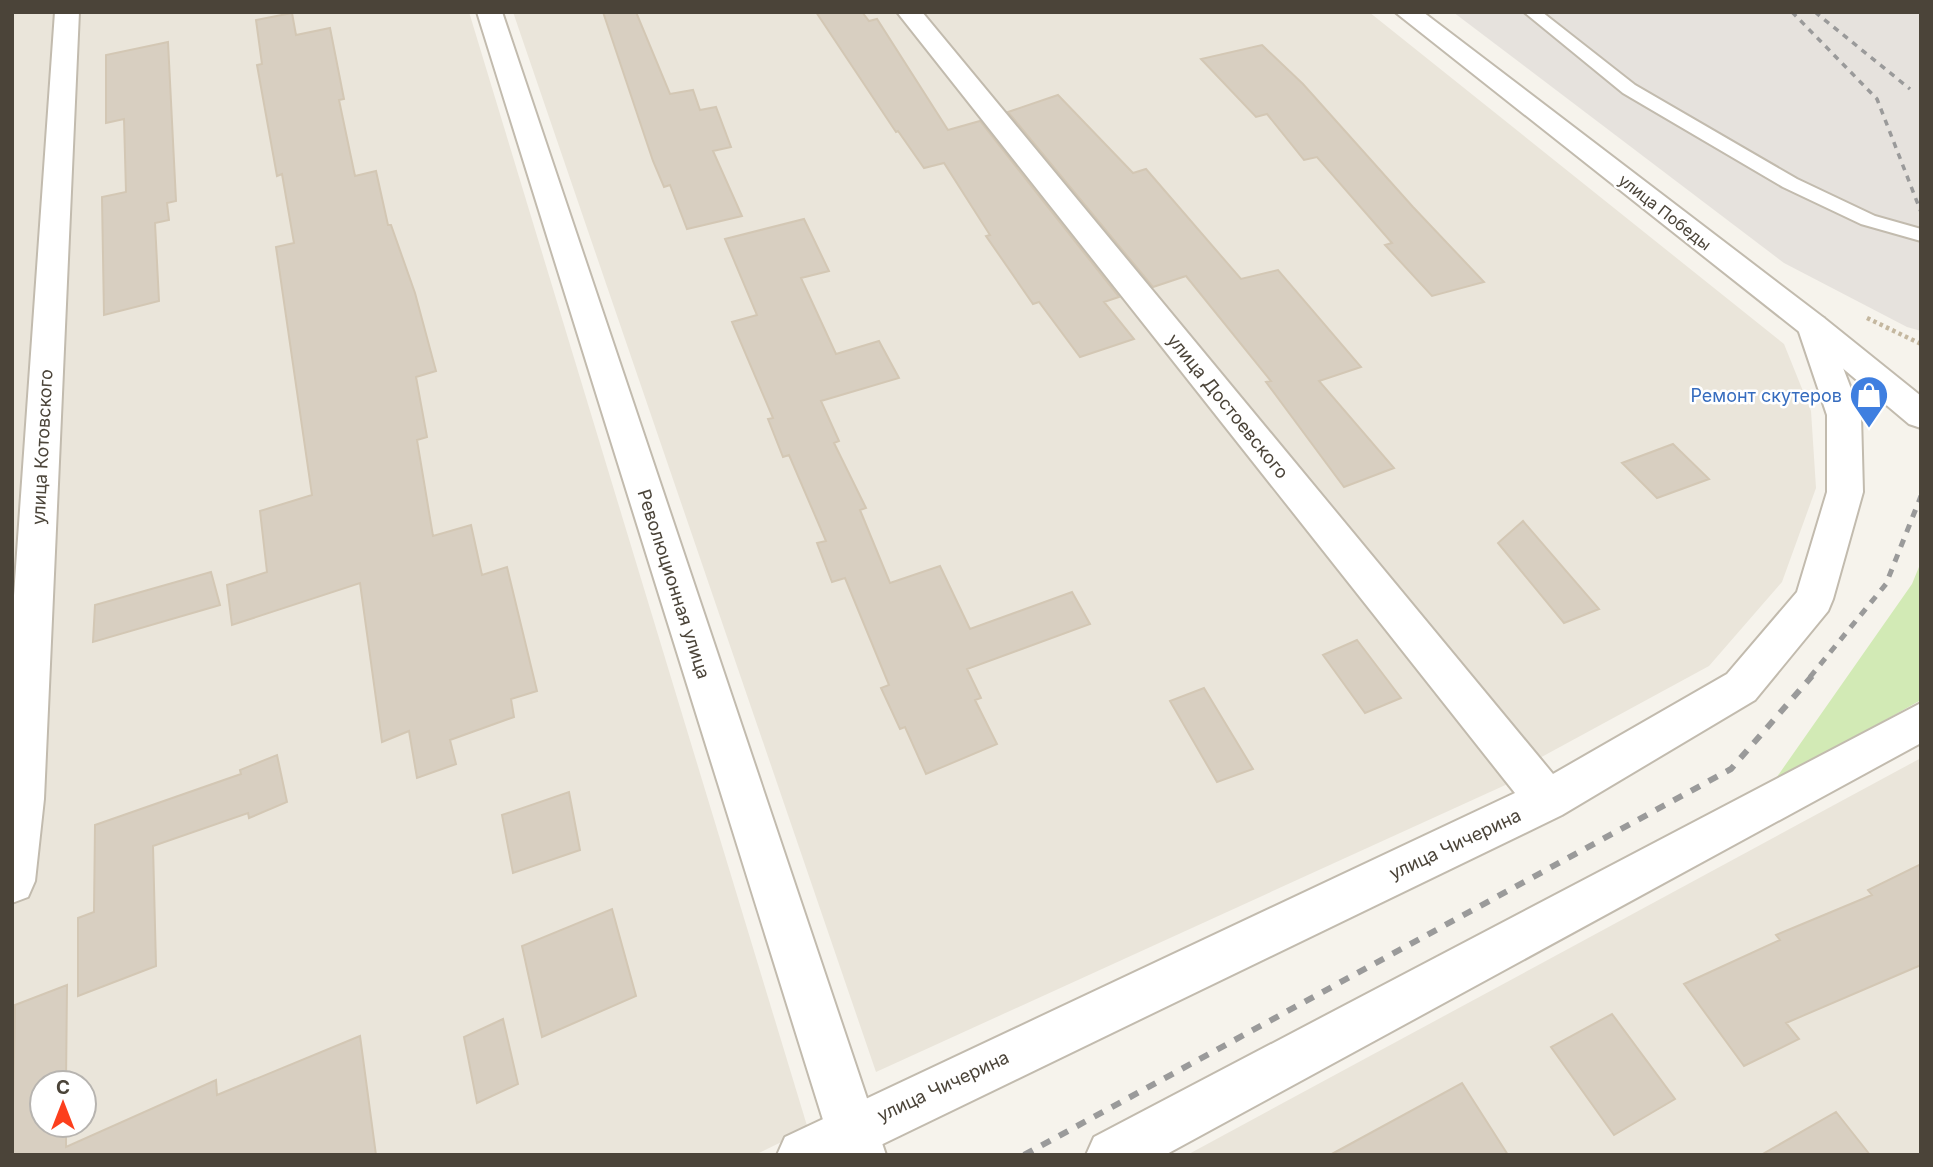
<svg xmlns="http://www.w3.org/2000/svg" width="1933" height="1167" font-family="Inter,sans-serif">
<rect width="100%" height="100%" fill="#f6f3ec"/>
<path fill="#eae5da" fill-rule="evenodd" d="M12 12H469L808 1129 755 1155H12ZM42 1083H84V1125H42Z
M513 12H899L1512 782 876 1072Z
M919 12H1369L1784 344 1811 411 1816 488 1782 582 1709 666 1536 760Z
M1921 758V1155H1187Z"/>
<path fill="#e6e2dd" d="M1453 12H1921V331L1907 327 1784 263Z"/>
<path fill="#d2eab5" d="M1921 562V700L1772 784 1912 584Z"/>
<path fill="#d8cfc1" stroke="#d3c7b4" stroke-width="2" d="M603 12H636L670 94 693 90 700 110 716 107 731 147 713 151 742 216 687 229 670 185 664 187 653 161Z
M816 12H862L869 21 877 19 948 130 980 121 1119 297 1104 302 1134 339 1080 357 1039 302 1033 304 986 236 990 235 944 163 924 168 898 131 896 132Z
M292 13 296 35 330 28 344 99 339 100 355 176 376 171 388 225H391L415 293 436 371 416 377 427 437 417 440 433 536 471 525 482 575 507 567 537 691 511 699 514 717 450 740 456 764 417 778 409 731 382 742 360 583 232 625 227 585 267 572 260 511 312 495 276 247 294 243 282 174 277 176 257 65 262 64 256 20Z
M168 42 176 201 167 203 169 220 155 223 159 301 104 315 102 197 126 192 124 119 106 123V55Z
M1262 45 1303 84 1413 207 1484 282 1432 296 1385 245 1392 243 1317 157 1304 160 1267 114 1256 117 1201 59Z
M1058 95 1133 173 1146 169 1241 279 1278 270 1361 367 1319 381 1394 468 1344 487 1266 382 1271 381 1186 276 1153 287 1008 112Z
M804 219 829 271 801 278 836 354 879 341 899 378 821 401 839 441 834 443 866 508 860 510 890 583 940 566 970 629 1072 592 1090 624 967 669 981 698 975 700 997 744 926 774 905 727 900 729 881 688 889 685 845 578 832 582 817 543 826 541 789 455 783 457 768 419 773 418 732 322 757 315 725 239Z
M1673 444 1709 479 1657 498 1622 463Z
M1523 521 1599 609 1564 623 1498 543Z
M211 572 220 605 93 642 95 605Z
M1357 640 1401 698 1365 713 1323 655Z
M1204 688 1253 769 1217 782 1170 701Z
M277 755 287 802 249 818 248 813 153 846 156 966 78 996V918L94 912 95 825 241 774 240 770Z
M569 792 580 850 513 873 502 815Z
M1921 864V965L1786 1023 1799 1039 1744 1066 1684 984 1780 940 1776 935 1872 895 1868 890Z
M612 909 636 996 542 1037 522 946Z
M67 985 66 1083H42V1125H66V1147L216 1080 217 1095 360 1036 376 1155H12L15 1005Z
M1612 1014 1675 1099 1614 1135 1551 1047Z
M503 1019 518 1084 477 1103 464 1037Z
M1462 1083 1508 1155H1330Z
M1836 1112 1870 1155H1761Z"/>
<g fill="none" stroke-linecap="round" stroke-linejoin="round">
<g stroke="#c2bbae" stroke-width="4">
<path id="service" d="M1524 12H1542L1635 85 1797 179 1875 216 1921 229V241L1861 224 1783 187 1623 93Z"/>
</g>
<g stroke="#c2bbae" stroke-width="4">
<path id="minor" d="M55 12H79L44 799 35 881 28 897 12 903V624Z
M897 12H922L1553 774 1727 674 1797 592 1827 492V415L1797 326 1802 318 1813 315 1824 318 1861 415 1863 492 1833 599 1828 611 1755 700 1562 815 860 1155H777L785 1137 1515 793Z
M1921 703V743L1165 1155H1086L1094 1137Z"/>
</g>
<g stroke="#c2bbae" stroke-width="4">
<path id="tertiary" d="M477 12H502L886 1155H834Z
M1395 12H1423L1824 318 1921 396V428L1909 424 1802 334Z"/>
</g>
<path stroke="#c4b79f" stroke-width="4.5" stroke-dasharray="3.5 3.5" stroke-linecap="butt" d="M1867 318 1921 344"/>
<use href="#service" fill="#fff" fill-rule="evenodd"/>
<use href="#minor" fill="#fff" fill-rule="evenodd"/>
<use href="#tertiary" fill="#fff" fill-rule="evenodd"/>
<path stroke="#9a9a9a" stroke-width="3.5" stroke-dasharray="6 6" stroke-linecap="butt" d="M1792 12 1877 99 1921 212
M1815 12 1910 89"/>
<path stroke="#9a9a9a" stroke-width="5" stroke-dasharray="8 8" stroke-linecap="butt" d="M1810 677 1886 584 1921 496"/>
<path stroke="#9a9a9a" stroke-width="6" stroke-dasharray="10 10" stroke-linecap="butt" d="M1024 1155 1731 769 1812 676"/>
</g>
<defs>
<g id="shop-pin" transform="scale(2.0125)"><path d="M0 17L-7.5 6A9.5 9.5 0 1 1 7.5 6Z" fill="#3f7fe0" stroke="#fff"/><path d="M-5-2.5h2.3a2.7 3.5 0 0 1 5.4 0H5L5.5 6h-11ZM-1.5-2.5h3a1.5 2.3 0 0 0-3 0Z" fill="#fff"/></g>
</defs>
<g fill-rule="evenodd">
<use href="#shop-pin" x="1869" y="395"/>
</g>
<g text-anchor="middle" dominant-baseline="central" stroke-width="5" stroke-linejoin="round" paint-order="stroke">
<g font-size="16" fill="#4b4439" stroke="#fff">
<text transform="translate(1665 212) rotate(38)">улица Победы</text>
</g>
<g font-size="18" fill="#366cbe" stroke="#fff" text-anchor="end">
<text x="1842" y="395">Ремонт скутеров</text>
</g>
<g font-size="18" fill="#4b4439" stroke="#fff">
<text transform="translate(1228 406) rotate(51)">улица Достоевского</text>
<text transform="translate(42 447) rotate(-87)">улица Котовского</text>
<text transform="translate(674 584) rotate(72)">Революционная улица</text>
<text transform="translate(1455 844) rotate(-25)">улица Чичерина</text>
<text transform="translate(943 1086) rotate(-25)">улица Чичерина</text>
</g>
</g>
<rect width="1933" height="1167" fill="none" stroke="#4b4439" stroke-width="28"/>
<g transform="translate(63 1104)"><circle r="33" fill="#ffffff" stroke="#b7b4b0" stroke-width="2"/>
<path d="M0-5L12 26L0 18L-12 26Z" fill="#fc3f1d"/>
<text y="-10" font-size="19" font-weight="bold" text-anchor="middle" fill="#4b4439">С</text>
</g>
</svg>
